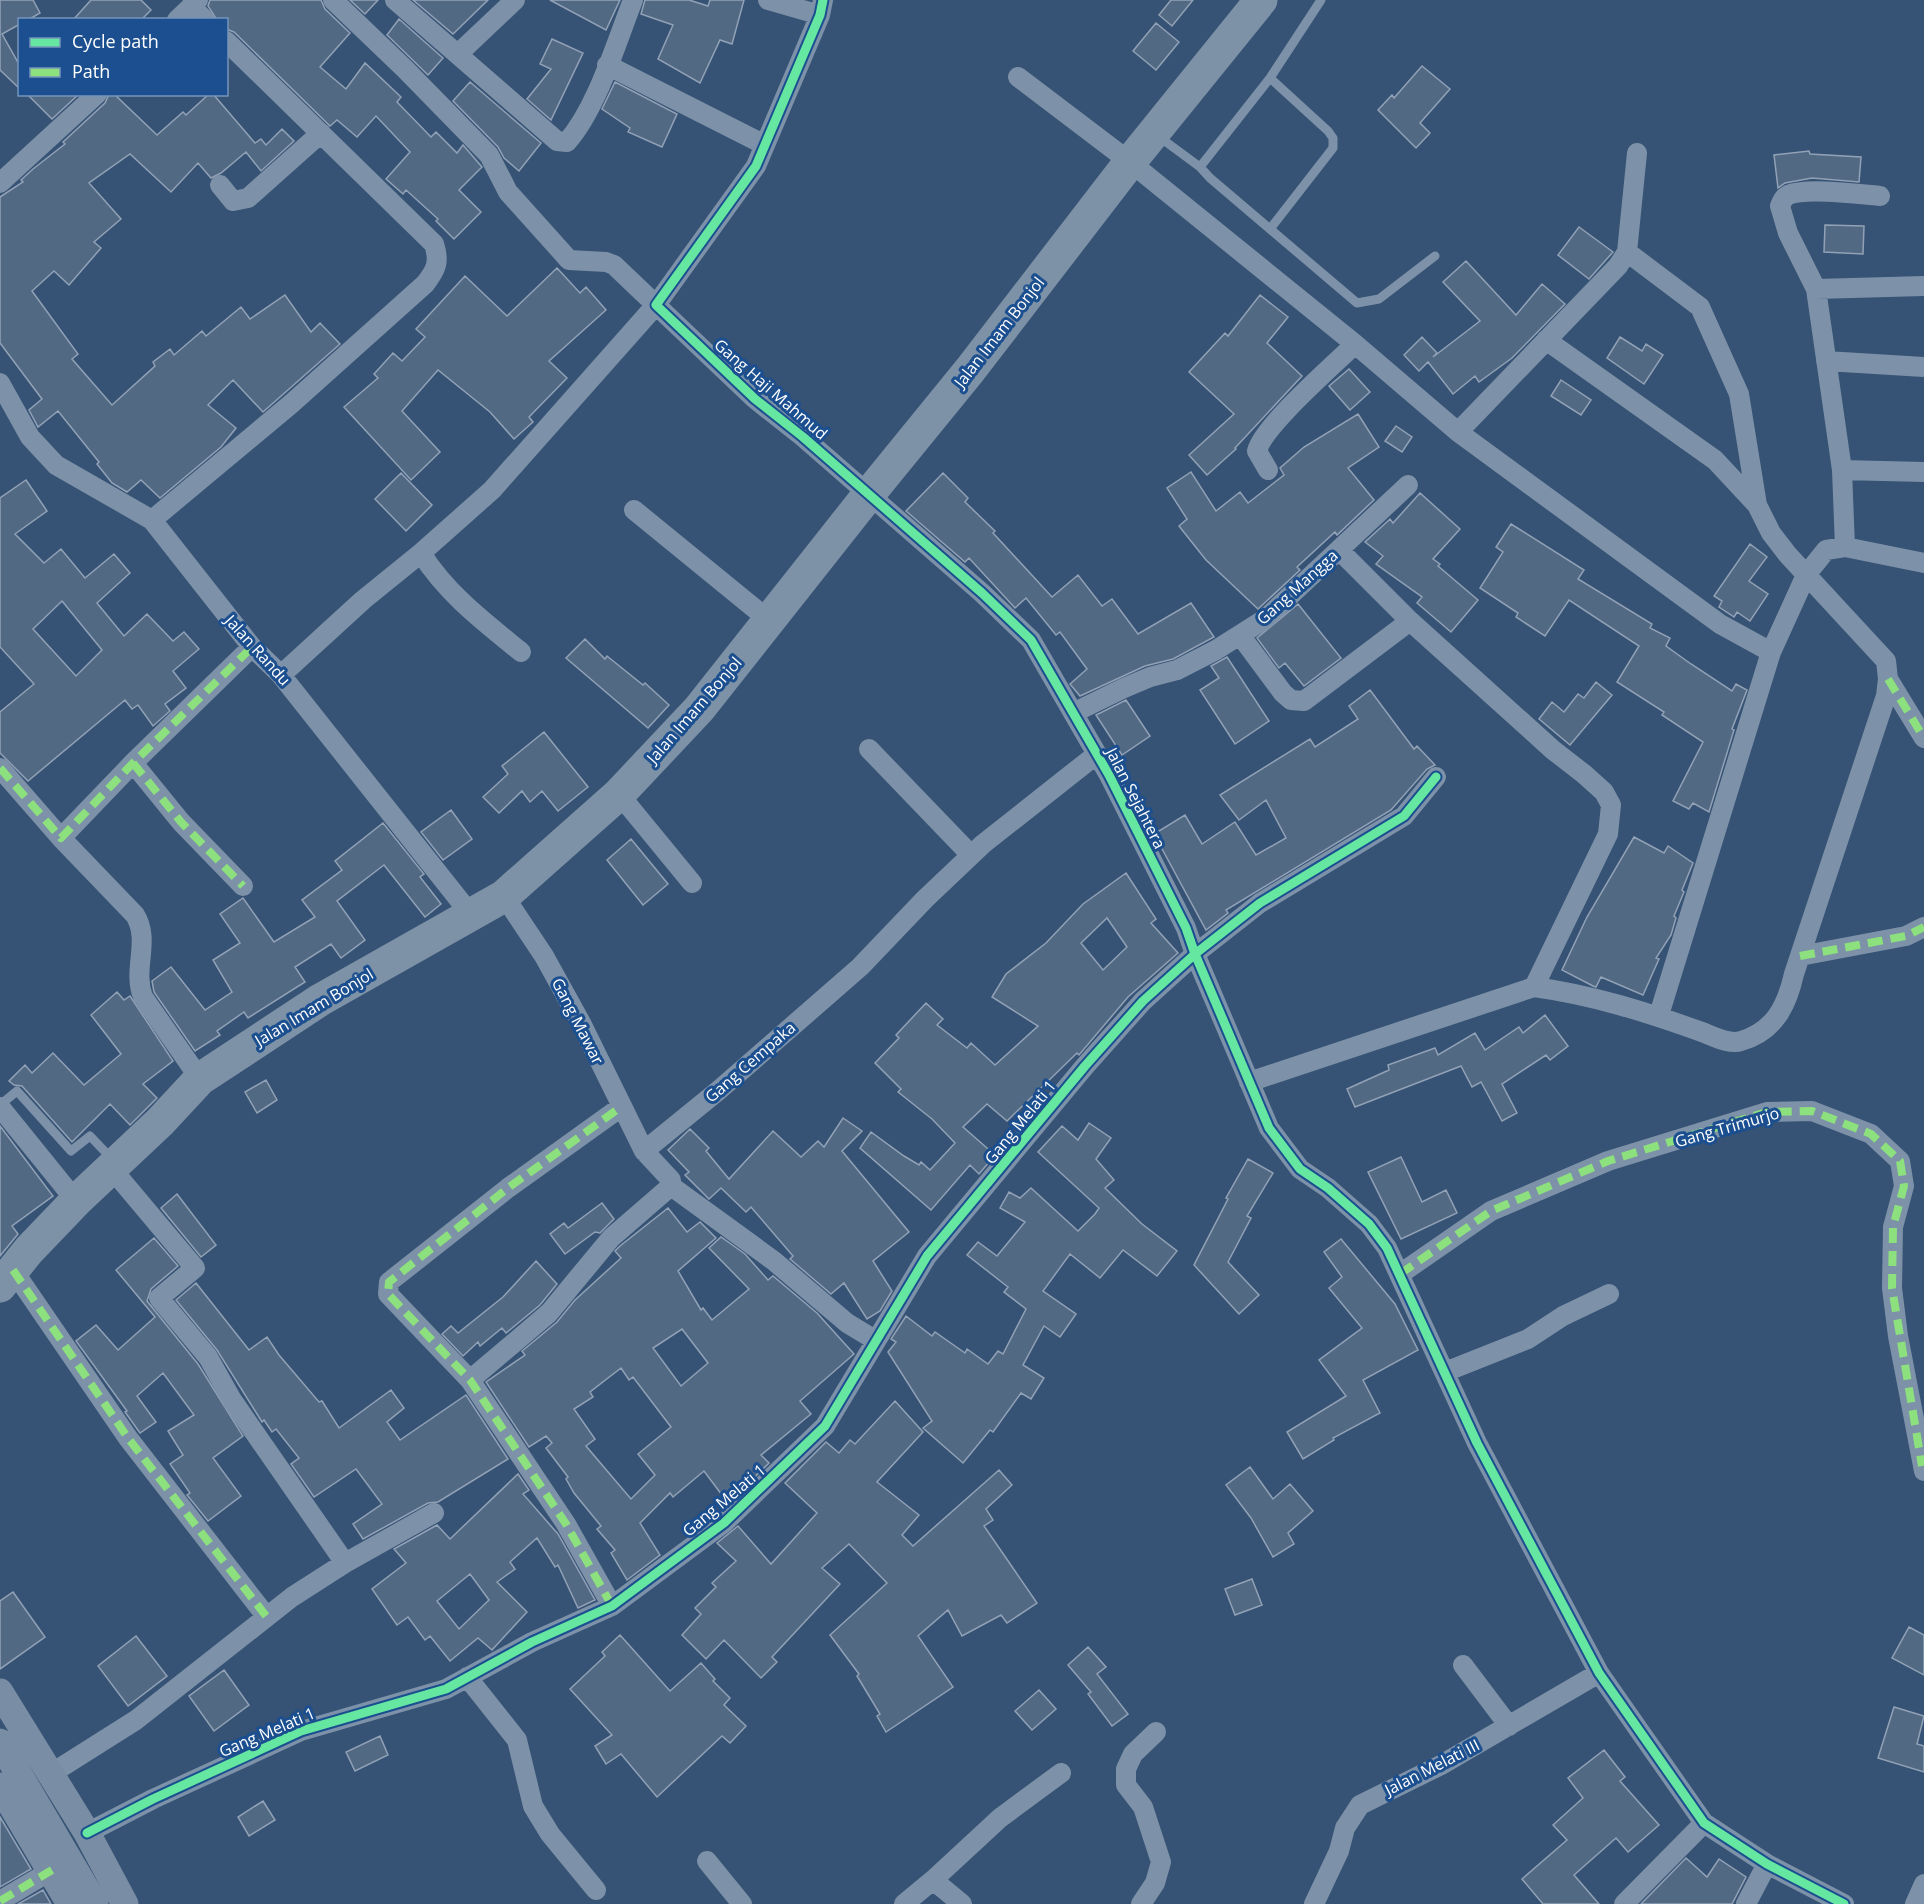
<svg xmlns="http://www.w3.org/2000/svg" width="1924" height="1904" font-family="'Open Sans',sans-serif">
<rect width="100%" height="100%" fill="#365274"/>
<path fill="#526984" stroke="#92a2b6" stroke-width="1.5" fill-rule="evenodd" d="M0 0H33L40 13 28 20H20V24L2 34 20 66V89L0 70Z
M91 0H141L151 10 141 20H73Z
M210 0H321L325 9 350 33 320 67 346 89 365 63 401 97 397 102 431 137 436 132 457 153 463 145 482 167 459 190 481 212 454 239 436 221 438 219 406 190 403 194 386 179 410 152 376 116 357 137 337 120 330 126 234 32 226 29V20H217L208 6Z
M350 0H378L365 14Z
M413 0H488L453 34Z
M550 0H620L606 30Z
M645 0H689L708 6 710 0H744L732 44 720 40 700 83 658 59 673 25 641 14Z
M1171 0H1193L1172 26 1159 15Z
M399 19 443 58 428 75 387 35Z
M1156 23 1179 42 1156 70 1133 51Z
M552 39 583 53 551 120 527 99 551 69 540 64Z
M1422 66 1450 89 1420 123 1430 133 1416 148 1378 110 1392 95 1394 98Z
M470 82 541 143 519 171 504 158 498 147 453 101Z
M615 82 677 114 662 147 628 132 630 128 602 109Z
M27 94H79L52 119Z
M109 94H114L157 135 183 112 186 115 209 94H213L255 143 261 139 266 145 282 129 294 141 261 171 246 152 221 173 211 178 198 163 171 192 130 154 89 183 121 219 94 242 101 248 69 285 54 271 32 291 78 354 72 359 112 405 155 366 153 362 170 349 174 355 202 331 206 336 241 307 250 319 285 295 311 332 320 323 340 344 263 412 233 380 208 405 236 428 221 447 160 498 141 480 127 492 112 483 97 464 99 462 58 411 38 427 29 410 42 399 0 343V197L23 182 21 180 33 169 65 144 63 142 105 103Z
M1809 151 1810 154 1861 157 1859 182 1812 178 1785 183 1778 188 1774 155Z
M1825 225 1864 226 1863 254 1824 252Z
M1579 227 1613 252 1589 279 1558 255Z
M1466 261 1516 315 1542 284 1565 304 1512 358 1479 382 1475 376 1453 394 1428 362 1419 371 1404 355 1422 337 1437 353 1433 357 1480 321 1443 282Z
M557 268 580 293 586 287 606 310 549 361 567 378 529 417 533 422 514 439 490 412 438 370 402 411 440 452 411 480 344 407 378 378 374 374 393 353 402 361 425 337 416 329 465 276 507 316Z
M1260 295 1288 317 1267 343 1302 376 1235 448 1236 449 1207 475 1189 455 1234 414 1189 372 1225 333 1228 336Z
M1620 337 1642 351 1646 344 1663 355 1644 384 1607 358Z
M1349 369 1370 392 1350 410 1329 386Z
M1561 380 1591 400 1581 415 1551 396Z
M1358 414 1379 447 1348 468 1374 500 1337 535 1335 532 1297 567 1300 570 1258 609 1206 560 1179 526 1187 519 1167 488 1191 472 1216 511 1240 492 1248 503 1284 475 1280 468 1304 447Z
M1396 426 1412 437 1402 452 1385 441Z
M401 473 432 505 406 531 375 499Z
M943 473 968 498 965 502 995 531 993 533 1052 597 1078 575 1102 606 1112 599 1138 634 1191 603 1214 637 1173 659 1145 666 1080 696 1070 684 1087 669 1060 632 1056 635 1026 598 1015 608 969 558 965 562 906 511Z
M26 480 47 511 15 534 44 563 61 549 85 578 114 554 130 573 97 603 124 636 147 614 173 641 184 632 199 649 173 671 186 688 165 704 170 711 153 726 138 705 132 709 125 700 28 781 0 753V712L34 684 0 647V498ZM62 601 102 650 76 676 33 629Z
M1420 493 1460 529 1433 559 1440 564 1438 566 1478 600 1451 632 1417 603 1422 597 1376 564 1383 556 1365 542 1390 519 1393 523Z
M1511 524 1584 570 1578 579 1652 624 1650 628 1670 638 1666 646 1691 664 1732 691 1736 684 1747 690 1732 729 1734 730 1709 812 1693 803 1689 809 1673 801 1703 742 1662 715 1664 712 1617 682 1639 646 1569 600 1545 636 1516 617 1518 613 1480 588 1503 552 1496 547Z
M1750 544 1767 557 1749 581 1768 594 1750 621 1737 612 1734 617 1719 607 1722 601 1714 596Z
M1298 604 1341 658 1304 686 1285 663 1279 668 1257 638Z
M585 639 605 659 607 656 643 685 645 683 669 705 648 728 566 658Z
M1227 657 1269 721 1235 744 1200 690 1219 678 1211 666Z
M1596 682 1612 695 1570 745 1539 719 1552 702 1564 712 1578 694 1584 698Z
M1370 690 1414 749 1417 746 1435 765 1427 769 1391 810 1226 910 1228 913 1206 930 1154 834 1185 815 1202 844 1235 822 1256 855 1286 838 1266 800 1239 820 1220 795 1310 739 1315 747 1358 719 1349 706Z
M1126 700 1150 736 1122 755 1096 715Z
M544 732 588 787 558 811 542 791 530 802 522 791 499 813 483 797 508 774 502 766Z
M451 810 472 839 443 860 421 832Z
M383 823 424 874 420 877 441 904 425 917 384 865 337 901 365 940 341 958 331 944 295 967 305 982 248 1018 244 1012 217 1031 220 1035 195 1051 154 992 152 981 171 967 205 1010 232 992 213 960 240 943 220 914 243 898 274 942 315 917 302 900 342 870 335 861Z
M1634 837 1664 853 1668 846 1693 863 1682 890 1684 892 1674 916 1676 918 1671 935 1656 958 1659 959 1643 995 1601 977 1596 987 1593 986 1562 970 1587 917Z
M631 839 668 884 643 905 607 860Z
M1126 873 1156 919 1151 923 1178 953 1128 997 1079 1055 1077 1053 1007 1121 987 1104 963 1127 995 1155 979 1174 970 1165 931 1210 860 1148 871 1132 904 1156 919 1165 921 1162 930 1170 955 1143 932 1119 898 1092 901 1089 875 1063 899 1038 896 1035 926 1003 943 1019 937 1025 967 1048 971 1043 995 1065 1038 1026 992 997 1006 974 1046 943 1083 904ZM1107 918 1127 947 1103 970 1081 943Z
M117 992 124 1000 130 996 173 1061 143 1084 157 1098 130 1125 110 1104 72 1142 22 1086 14 1085 9 1081 25 1065 32 1073 53 1053 84 1085 121 1054 91 1015Z
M1545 1015 1568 1046 1550 1060 1546 1055 1502 1084 1517 1113 1502 1121 1481 1082 1472 1087 1461 1066 1355 1107 1347 1089 1389 1070 1388 1065 1435 1048 1438 1055 1475 1033 1485 1050 1519 1027 1523 1033Z
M266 1080 277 1100 257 1113 245 1092Z
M843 1118 862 1131 842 1151 909 1232 873 1261 892 1291 880 1311 867 1319 844 1283 831 1294 790 1259 793 1256 751 1207 746 1212 721 1188 709 1199 685 1175 689 1172 668 1150 690 1129 709 1148 706 1151 729 1179 773 1131 801 1157 818 1141 824 1147Z
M1089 1123 1111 1138 1096 1159 1114 1180 1105 1188 1142 1224 1177 1251 1157 1276 1123 1250 1100 1278 1070 1254 1043 1291 1076 1314 1060 1337 1044 1326 1023 1365 1044 1378 1031 1399 1021 1393 993 1432 990 1430 963 1463 923 1428 932 1421 888 1352 896 1342 891 1339 906 1316 932 1336 935 1332 965 1353 967 1349 988 1364 998 1351 1003 1354 1026 1309 1004 1292 1008 1287 967 1255 978 1242 997 1256 1025 1222 1000 1208 1009 1192 1020 1198 1031 1188 1078 1231 1095 1214 1099 1208 1038 1152 1062 1126 1078 1140Z
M0 1126 53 1196 12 1226 18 1234 0 1256Z
M1401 1157 1422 1202 1446 1190 1457 1213 1401 1239 1368 1172Z
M1248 1159 1273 1173 1247 1216 1251 1218 1228 1262 1259 1295 1239 1314 1194 1265 1228 1199 1226 1198Z
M177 1194 216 1245 201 1257 161 1208Z
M602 1203 614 1219 600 1233 595 1232 565 1254 550 1234 564 1223 568 1228Z
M668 1208 687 1232 700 1222 716 1238 678 1271 701 1310 703 1308 712 1320 749 1289 709 1248 721 1237 745 1254 768 1280 773 1276 817 1313 854 1354 800 1401 811 1414 761 1455 769 1463 728 1503 704 1471 673 1497 670 1493 640 1523 660 1555 627 1580 611 1553 615 1550 597 1529 601 1526 574 1493 566 1479 568 1477 546 1448 552 1443 546 1436 529 1447 486 1382 525 1355 522 1351 557 1322 575 1300 621 1258 615 1251 620 1246ZM682 1329 708 1363 681 1386 653 1348ZM621 1368 629 1380 633 1377 671 1427 638 1454 655 1475 631 1499 586 1446 595 1439 574 1409 593 1397 590 1392Z
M154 1238 178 1266 151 1289 147 1301 198 1364 243 1436 213 1458 241 1496 208 1521 187 1495 190 1493 170 1464 183 1455 168 1431 194 1415 163 1373 137 1396 156 1422 140 1433 125 1412 127 1411 76 1341 96 1325 118 1350 155 1317 116 1270Z
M1341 1239 1395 1304 1418 1350 1363 1380 1380 1413 1333 1438 1334 1440 1303 1459 1287 1432 1346 1396 1319 1360 1362 1328 1329 1288 1342 1277 1324 1252Z
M536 1261 557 1284 540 1305 506 1333 502 1328 480 1346 478 1342 463 1356 442 1334 451 1326 458 1333 503 1297Z
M196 1283 249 1350 267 1337 279 1355 319 1402 322 1401 339 1428 391 1390 404 1408 387 1422 400 1440 466 1395 508 1459 438 1502 428 1503 363 1539 353 1524 382 1504 356 1469 314 1497 291 1464 299 1458 276 1429 272 1432 264 1420 262 1422 217 1350 176 1300Z
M895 1401 923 1432 877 1482 919 1515 902 1535 913 1546 999 1470 1012 1485 986 1509 993 1520 984 1526 1037 1603 1007 1623 1001 1615 962 1636 948 1610 918 1636 953 1687 886 1732 877 1716 880 1714 857 1676 859 1674 830 1635 887 1583 849 1544 822 1568 840 1584 772 1657 777 1662 761 1678 724 1640 706 1659 682 1635 701 1614 695 1608 716 1587 712 1583 736 1561 717 1543 738 1526 771 1564 817 1513 785 1483 826 1442 839 1453 850 1440 855 1444Z
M1250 1467 1273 1499 1290 1484 1313 1511 1288 1533 1294 1544 1273 1557 1251 1518 1226 1485Z
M518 1474 529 1490 523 1494 558 1534 595 1600 578 1608 558 1565 555 1567 537 1538 510 1562 515 1569 497 1582 527 1612 492 1650 478 1638 450 1661 430 1636 425 1640 408 1617 397 1625 372 1589 406 1563 394 1549 437 1525 450 1539ZM470 1574 489 1600 459 1629 437 1601Z
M1252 1579 1262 1605 1235 1615 1225 1589Z
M13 1592 45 1637 0 1669V1601Z
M1909 1627 1924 1635V1675L1892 1658Z
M620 1635 670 1691 701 1663 715 1679 713 1681 730 1698 724 1705 746 1726 730 1743 722 1736 657 1797 621 1754 606 1764 595 1746 612 1735 570 1689 605 1656 602 1652Z
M136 1636 167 1676 128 1706 98 1666Z
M1088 1647 1106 1667 1097 1674 1128 1714 1112 1726 1088 1694 1091 1692 1068 1665Z
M224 1670 249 1705 214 1731 189 1696Z
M1039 1690 1056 1709 1032 1730 1015 1711Z
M1894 1707 1924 1716 1917 1744 1924 1746V1772L1878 1758Z
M380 1736 388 1755 355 1771 346 1752Z
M1604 1750 1625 1777 1620 1781 1659 1825 1628 1852 1616 1838 1574 1875 1599 1904H1543L1522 1879 1567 1840 1553 1825 1583 1798 1568 1778Z
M263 1801 275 1820 249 1836 238 1817Z
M0 1817 31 1869 0 1887Z
M1686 1858 1707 1877 1719 1859 1746 1877 1732 1904H1641Z
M43 1890 51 1904H18Z"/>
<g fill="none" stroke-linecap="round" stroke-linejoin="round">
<path stroke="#7d92a8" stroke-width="9" d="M1158 136 1200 167 1270 78 1321 0
M1200 167 1210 178 1357 303 1379 299 1435 256
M1270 229 1333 148V138L1328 131 1270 78
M0 1105 17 1091 71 1151 90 1136 112 1159"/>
<path stroke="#7d92a8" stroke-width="20" d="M395 0 557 141 567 142C597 108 616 43 633 0
M768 0 820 15
M823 0 820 15 756 166 656 305 755 399 803 437 982 593 1031 640 1109 775 1186 928 1195 954 1269 1128 1300 1169 1328 1188 1369 1224 1387 1248 1477 1443 1599 1673 1704 1823 1767 1864 1844 1904
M191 6 205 20
M177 20 198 0
M458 54 515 0
M607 65 765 145
M1018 77 1130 162 1355 344 1458 432 1720 624 1771 652 1806 575 1826 550 1845 547 1924 563
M0 183 97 94
M220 185 233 201 248 198 321 133
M1627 252 1700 307 1739 394 1757 505
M1816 289 1924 286
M1826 361 1924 367
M0 383 30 437 56 465 152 520 252 647 281 675 472 916
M1458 432 1618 266 1627 252 1637 153
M1268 470 1257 451C1263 426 1334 365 1355 344
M1842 470 1924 472
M634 510 770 621
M152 520 291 404 425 284C436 270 440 262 434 244L226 41
M1845 547 1842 470 1816 289 1788 233 1780 206C1782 201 1783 198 1788 195 1806 187 1859 194 1880 196
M1339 550 1410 621 1553 750 1584 774 1604 792 1611 805 1608 834 1534 987
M421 553C447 594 484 622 521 652
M1240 635 1283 693 1291 700 1304 701 1410 621
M281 675 363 600 421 553 492 490 656 305 614 265 606 262 569 260 508 192 489 155 405 69 333 0
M1888 679 1924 738
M1073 713 1124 688 1150 677 1177 670 1216 650 1265 619 1408 485
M869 749 971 855
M133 763 181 822 243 886
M0 768 61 838 133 763 252 647
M619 794 692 883
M61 838 135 915C151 941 132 969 143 997L200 1079
M504 896 544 956 581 1023 644 1151
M1800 956 1906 936 1924 927
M1659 1015 1771 652
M1249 1082 1534 987C1593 995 1646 1012 1702 1032 1713 1036 1729 1045 1741 1041 1775 1031 1787 1005 1794 974L1886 696 1888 679 1886 661 1788 555 1771 533 1757 505 1715 460 1546 340
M0 1107 76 1201
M111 1168 195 1268 159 1298 208 1357 232 1400 345 1563
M671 1186 774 1261 847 1323 875 1340
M13 1270 128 1438 266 1616
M1400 1274 1491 1211 1608 1161 1767 1112 1812 1111 1871 1134 1900 1161 1904 1186 1893 1227 1892 1288 1898 1336 1924 1471
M1445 1372 1528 1339 1563 1316 1609 1294
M470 1380 549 1313 611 1238 671 1186V1180L644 1151 719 1090 860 967 925 899 983 844 1097 754
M612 1606 566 1524 470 1380 388 1294 389 1282 508 1188 621 1107
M1463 1665 1509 1726
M467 1677 517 1740 533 1806 550 1834 596 1890
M49 1775 136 1720 292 1597 345 1563 434 1513
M87 1833 153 1799 301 1731 446 1689 532 1642 612 1606 724 1523 825 1426 927 1256 1085 1066 1143 1001 1195 954 1260 903 1404 816 1436 777
M707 1861 742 1904
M933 1880 1000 1818 1061 1773
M0 1901 52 1870
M904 1904 933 1880 962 1904
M1141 1904 1155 1883 1161 1862 1143 1807 1126 1785V1769L1133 1754 1156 1732
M1314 1904 1339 1851 1345 1828 1360 1805 1441 1765 1599 1673
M1624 1904 1704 1823
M1746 1904 1767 1864
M1915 1904 1924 1884"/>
<path stroke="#798da4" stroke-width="27" d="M0 1692 87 1833 125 1904
M0 1742 95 1904
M0 1786 70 1904"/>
<path stroke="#7e92a7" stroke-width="33" d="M0 1286 29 1250 76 1201 160 1122 200 1079 320 1000 504 896 619 794 699 709 869 494 970 370 1130 162 1261 0"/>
<path stroke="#8de07e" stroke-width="8" stroke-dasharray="15 8" stroke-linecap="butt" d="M1888 679 1924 738
M133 763 181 822 243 886
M0 768 61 838 133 763 252 647
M1800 956 1906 936 1924 927
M13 1270 128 1438 266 1616
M1400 1274 1491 1211 1608 1161 1767 1112 1812 1111 1871 1134 1900 1161 1904 1186 1893 1227 1892 1288 1922 1466
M612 1606 566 1524 470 1380 388 1294 389 1282 508 1188 621 1107
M0 1901 52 1870"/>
<g stroke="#1b4f8f" stroke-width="13">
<path id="cycleway" d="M823 0 820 15 756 166 656 305 755 399 803 437 982 593 1031 640 1109 775 1186 928 1195 954 1269 1128 1300 1169 1328 1188 1369 1224 1387 1248 1477 1443 1599 1673 1704 1823 1767 1864 1844 1904
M87 1833 153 1799 301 1731 446 1689 532 1642 612 1606 724 1523 825 1426 927 1256 1085 1066 1143 1001 1195 954 1260 903 1404 816 1436 777"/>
</g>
<use href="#cycleway" stroke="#66e7a1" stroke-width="9"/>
</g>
<g text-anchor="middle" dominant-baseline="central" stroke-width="6" stroke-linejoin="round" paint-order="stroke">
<g font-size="16" fill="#fff" stroke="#1b4f8f">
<text transform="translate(999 332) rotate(-52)">Jalan Imam Bonjol</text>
<text transform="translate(771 389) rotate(41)">Gang Haji Mahmud</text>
<text transform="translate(1297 587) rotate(-42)">Gang Mangga</text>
<text transform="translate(258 650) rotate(48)">Jalan Randu</text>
<text transform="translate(694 710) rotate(-49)">Jalan Imam Bonjol</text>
<text transform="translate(1136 798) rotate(63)">Jalan Sejahtera</text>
<text transform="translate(314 1007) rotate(-31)">Jalan Imam Bonjol</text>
<text transform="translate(578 1021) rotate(63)">Gang Mawar</text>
<text transform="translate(750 1062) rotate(-41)">Gang Cempaka</text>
<text transform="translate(1020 1122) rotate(-51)">Gang Melati 1</text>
<text transform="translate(1727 1127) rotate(-16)">Gang Trimurjo</text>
<text transform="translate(724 1500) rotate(-40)">Gang Melati 1</text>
<text transform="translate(267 1732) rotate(-23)">Gang Melati 1</text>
<text transform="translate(1432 1767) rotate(-27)">Jalan Melati III</text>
</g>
</g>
<rect x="18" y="18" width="210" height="78" fill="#1b4f8f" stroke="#7695bc" stroke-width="1.5"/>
<rect x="30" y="38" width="30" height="9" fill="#66e7a1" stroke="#7695bc" stroke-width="1.5"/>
<text x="72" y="48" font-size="18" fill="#ffffff">Cycle path</text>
<rect x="30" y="68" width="30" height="9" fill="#8de07e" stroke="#7695bc" stroke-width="1.5"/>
<text x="72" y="78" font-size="18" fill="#ffffff">Path</text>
</svg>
